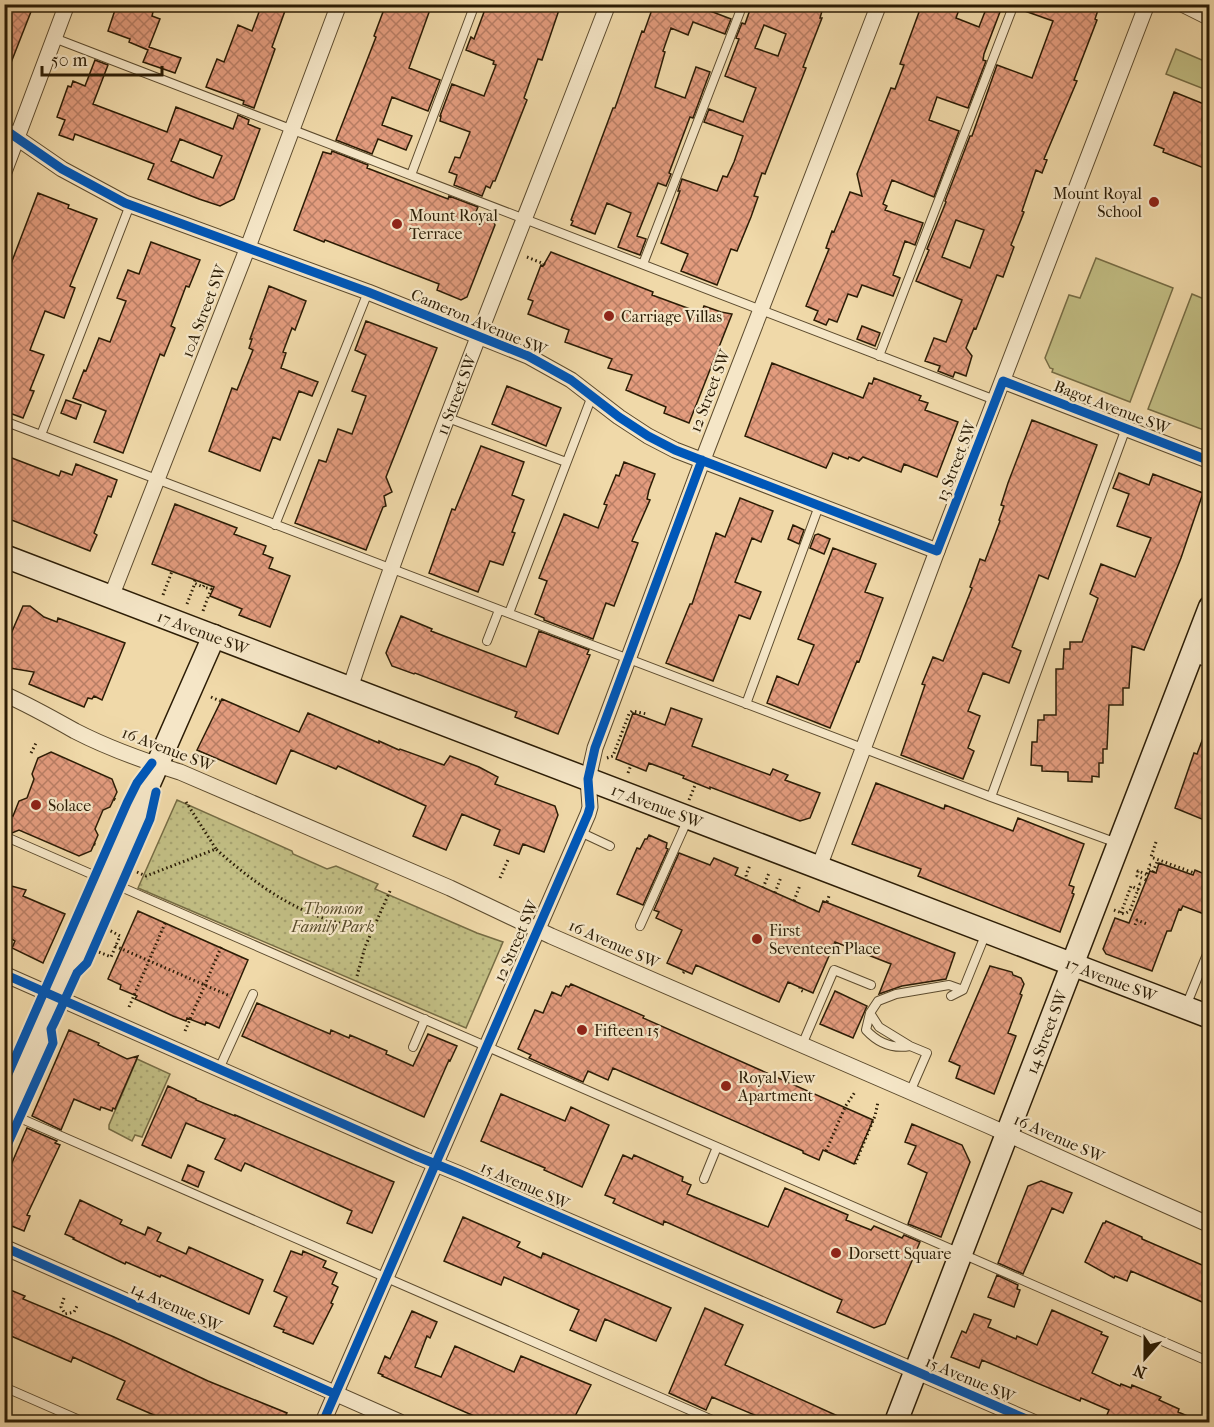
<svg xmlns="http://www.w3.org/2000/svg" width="1214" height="1427" font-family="'IM FELL French Canon',serif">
<defs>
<pattern id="park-dots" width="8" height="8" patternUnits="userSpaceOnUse" patternTransform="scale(1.5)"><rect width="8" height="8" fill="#c1bd83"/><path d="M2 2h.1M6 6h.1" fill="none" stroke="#a6a270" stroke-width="1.8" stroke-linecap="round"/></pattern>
<pattern id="building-cross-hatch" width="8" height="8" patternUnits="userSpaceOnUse" patternTransform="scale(1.5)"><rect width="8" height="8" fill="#e39c7e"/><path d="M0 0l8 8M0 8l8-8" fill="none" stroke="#b87e65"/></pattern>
</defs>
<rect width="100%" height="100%" fill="#f0d9a9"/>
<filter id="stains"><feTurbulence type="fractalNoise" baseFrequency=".00333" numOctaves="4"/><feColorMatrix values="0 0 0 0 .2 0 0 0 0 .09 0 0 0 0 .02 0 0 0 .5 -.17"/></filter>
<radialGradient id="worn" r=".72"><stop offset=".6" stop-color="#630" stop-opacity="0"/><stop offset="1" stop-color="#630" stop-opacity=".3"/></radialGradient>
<path fill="#c1bd83" stroke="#766c44" stroke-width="1.5" d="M1176 49 1209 63V91L1166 74Z
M1096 258 1173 288 1130 402 1052 372 1053 369 1050 368 1045 358 1069 295 1080 298Z
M1192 294 1209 301V432L1148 409Z"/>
<path fill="url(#park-dots)" stroke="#766c44" stroke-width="1.5" d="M177 800 292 851 293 854 327 869 336 866 378 884 375 889 477 933 503 942 466 1028 138 888Z
M137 1059 170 1074 142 1137 135 1135 132 1141 109 1129V1125Z"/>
<path fill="url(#building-cross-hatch)" stroke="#2b1c05" stroke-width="1.5" fill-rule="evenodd" d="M4 4H34L5 78H4Z
M117 4H132L153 12 152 16 160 19 149 47 181 58 175 73 143 62 148 50 129 42 130 39 108 31Z
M262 4H278L286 8 272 47 275 49 254 108 243 104 244 101 206 87 217 59 224 62 238 25 252 31Z
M386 4H432L409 68 440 80 428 111 392 97 382 125 412 136 406 150 378 139 372 154 336 140 376 37 374 36Z
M487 4H561L542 60 538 59 524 98 527 100 495 181H493L490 188 486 186 482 196 454 185 457 175 449 172 455 157 460 158 470 132 440 121 441 116H440L452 84 484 96 496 65 493 64 494 61 466 50 471 37 474 39Z
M654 4H692L731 19 725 34 693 22 688 35 671 28 663 51 665 52 655 87 685 98 696 67 710 72 693 118 690 117 669 173 671 174 666 186 658 183 637 236 646 239 640 255 618 247 631 213 607 203 595 234 571 225 573 221 571 220 613 108H615L642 31 644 32Z
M752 4H824L820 18H822L803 67 806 68 765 174 762 173 754 196 758 197 751 217 737 251 731 249 717 285 681 271 688 254 661 243 680 191H678L682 179 717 191 723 176 727 177 734 162 743 136 704 122 709 109 743 122 756 88 725 76 739 39 736 38 742 23 745 24ZM764 25 786 34 778 56 755 48Z
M922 4H961L956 18 979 27 988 4H1003L984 54 983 60 986 61 968 108 937 97 929 120 959 131 934 197 892 180 883 204 887 206 885 210 923 223 915 245 905 241 893 275 900 278 893 296 862 285 857 297 848 294 837 322 829 319 826 325 814 320 818 311 806 306 829 249 826 248 832 231 834 232 850 192 862 196 857 174 891 88 895 89 904 65 900 64Z
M1020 4H1054L1064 8 1066 4H1100L1095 19 1097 20 1074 80 1077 81 1044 159 1047 160 1042 173 1036 170 1022 211 1024 212 1011 245 1014 247 1003 277 997 275 976 329 974 328 966 348 972 356 966 376 955 372 953 377 938 371 940 366 925 361 934 338 946 342 962 300 916 281 929 250 927 249 946 202 945 201 970 136H972L997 65 1032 78 1053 21 1019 9ZM956 220 984 230 970 268 942 257Z
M95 60 108 65 93 104 167 132 176 107 233 129 238 115 249 120 248 124 260 129 234 199 220 206 199 199 148 179 154 164 75 134 73 140 59 135 65 120 57 117 68 86 71 87 73 81 85 86ZM180 139 222 156 213 178 171 161Z
M1174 92 1209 106V170L1163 152 1164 149 1154 145Z
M332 151 368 165 367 168 448 199 449 196 478 207 472 221 492 218 495 225 467 297 461 300 437 290 439 284 325 240 324 242 294 230 323 152 331 154Z
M38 193 69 205 68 208 97 219 70 286 75 288 64 318 45 311 30 350 44 355 30 390 34 391 23 418 4 411V282Z
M151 242 200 260 189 287 186 286 171 326 175 328 164 356 160 354 123 453 94 442 106 411 73 398 84 370 86 371 99 338 110 342 126 301 117 298 128 270 139 274Z
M551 252 653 292 652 295 701 313 704 306 721 312 732 314 689 423 664 413 666 407 626 390 632 375 608 368 612 359 565 342 569 330 528 314 533 301 528 299 541 265 543 266Z
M269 286 306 301 295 330 292 328 283 352 286 353 281 368 318 382 312 396 299 391 280 440 273 437 260 471 209 451 232 388 237 390 253 350 249 348 252 339H250Z
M366 321 437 348 386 477 392 492 384 496 386 506 383 507 366 550 295 523 319 460 326 462 338 429 352 434 366 396 352 391 366 355 355 350Z
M862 326 880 333 875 346 857 339Z
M772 363 863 398 869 383 872 384 874 378 921 396 919 400 928 403 925 410 958 422 937 477 904 464 901 472 863 457 859 461 849 457 848 459 833 453 826 468 745 436Z
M507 386 561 408 546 446 492 424Z
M66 400 81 405 76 419 61 413Z
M1032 420 1097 445 1048 579 1039 575 1025 613 1012 647 1021 651 1009 683 983 673 968 711 980 716 968 748 974 751 963 779 901 755 925 685 922 684 933 657 943 661 972 588 970 587 980 559 985 561 1000 521 999 520 1004 506 1001 505 1008 483Z
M481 446 524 462 512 495 524 500 512 532 515 533 503 565 490 561 478 592 429 573 452 509 455 510Z
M4 455 59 476 61 471 72 475 76 464 117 480 111 497 108 496 94 533 97 535 90 551 4 517Z
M624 462 655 474 649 490 647 499 650 500 632 541 638 543 614 606 606 603 593 639 544 620V618L535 614 547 581 539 578 564 514 598 528 607 505 604 504 616 475 619 476Z
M1119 473 1149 485 1153 474 1203 493 1181 558 1144 650 1132 646 1129 688H1123V705H1109L1107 749H1103V763H1099V777L1092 776V782L1068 781V772L1042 771V766L1031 765 1032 742H1037L1038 720H1044V715H1056V669H1063L1064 649H1070V642H1082L1098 598 1090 594 1101 564 1135 577 1151 538 1117 526 1129 494 1113 488Z
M740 498 773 511 761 542 752 538 735 582 761 592 750 619 739 615 713 681 666 663 690 604H692L716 533 725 537Z
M175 504 237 528 234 534 266 546 263 554 273 558 269 568 290 576 270 627 239 615 242 609 210 596 214 587 152 564Z
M793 525 804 530 799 544 788 539Z
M818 534 830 539 824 554 810 548 815 535Z
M833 548 876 564 865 592 883 598 859 662 857 661 830 728 767 703 777 676 798 685 814 645 798 639Z
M23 606H30L44 617 57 622 58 618 125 643 102 700 94 696 92 699 88 698 84 707 29 684 34 672 4 667V650Z
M401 616 432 629 431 631 526 667 539 631 589 650 587 654 590 655 558 734 515 717 517 712 415 673 414 674 392 666 386 653Z
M222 699 299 732 308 713 379 743V741L399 750 400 749 444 765 450 756 479 767 498 777 495 784 555 806 558 815 544 852 523 844 519 854 494 845 500 830 462 814 446 850 413 836 426 806 338 766 336 769 291 750 276 784 197 750Z
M671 708 702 719 692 746 770 775 773 769 788 775 785 780 820 793 810 818 800 821 710 787V789L683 778 684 776 649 763 646 771 616 759 633 713 665 725Z
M1208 725H1209V822L1175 808 1194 753 1197 754Z
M51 752 112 779 117 792 110 807 103 810 95 829 98 835 91 851 79 856 19 830 12 833 4 829V812L13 816 19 801 27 798 34 779 32 774 38 758Z
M876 783 944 809 945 805 1013 831 1018 818 1084 844 1069 885 1074 887 1072 893 1074 894 1060 932 918 876 921 869 852 844Z
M649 835 667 843 666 848 668 849 643 905 617 894 637 848 640 849 645 839H647Z
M679 853 710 865 714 858 738 868 735 875 819 912 823 901 955 953 946 979 902 986 879 994 891 964 835 942 813 993 788 982 779 1002 696 965 692 974 667 963 682 930 656 918 659 912 654 910Z
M1159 863 1193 875 1195 870 1209 876V916L1183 906 1181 910 1179 909 1171 931H1167L1152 971 1106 954 1103 949 1115 918 1129 923 1150 871 1156 873Z
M4 884 26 890 23 896 65 914 43 963 12 948 15 941 4 934Z
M138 911 248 960 219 1028 206 1022 205 1025 187 1018 186 1021 173 1016 135 999 137 996 120 989 121 985 108 979Z
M990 966 1012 972 1013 975 1021 978 1024 984 1020 994 1022 995 1008 1033 1016 1036 994 1094 956 1078 960 1066 949 1061Z
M571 984 644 1016 643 1018 873 1120 854 1164 823 1150 819 1160 803 1153V1151L613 1068 608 1080 588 1071 583 1082 529 1058 531 1055 518 1049 535 1010 543 1013 552 992 561 996 566 986 569 987Z
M835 991 867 1006 853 1038 820 1024Z
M257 1003 330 1034 331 1030 349 1038 350 1035 387 1051 386 1054 413 1066 428 1034 457 1046 450 1061 449 1060 424 1117 242 1036Z
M69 1030 99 1043 98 1045 127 1059 138 1056 115 1109 113 1108 112 1111 101 1107 100 1110 74 1099 61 1130 32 1116Z
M168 1086 196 1099V1100L235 1116V1115L394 1182 372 1233 347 1223 352 1211 245 1163 241 1171 215 1159 225 1139 186 1123 171 1158 142 1145Z
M501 1094 565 1121 571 1107 609 1125 582 1187 544 1170 545 1168 481 1141Z
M912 1124 962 1145 970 1162 941 1237 908 1224 927 1173 908 1164 916 1146 905 1142Z
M27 1128 57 1141 55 1143 60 1145 27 1215 30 1216 24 1231 4 1223V1186L10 1173 8 1172Z
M623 1155 632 1159 634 1155 683 1177 682 1181 691 1185 687 1194 768 1227 785 1188 848 1215 846 1220 871 1230 874 1226 902 1238 904 1235 920 1242 885 1324 874 1328 837 1312 842 1300 664 1221 663 1225 613 1203 615 1199 605 1195Z
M188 1165 204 1172 198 1187 182 1180Z
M1041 1181 1072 1193 1063 1213 1052 1208 1023 1274 998 1263 1028 1186Z
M80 1200 122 1220 120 1224 145 1235 148 1227 161 1233 157 1241 186 1254 189 1247 263 1280 249 1314 161 1275 160 1277 126 1262 125 1264 73 1239 74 1238 65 1234Z
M463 1217 520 1242 517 1247 541 1258 543 1253 671 1308 656 1341 605 1319 596 1341 570 1330 579 1310 504 1277 501 1285 444 1261Z
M1106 1221 1142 1237V1239L1209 1268V1305L1131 1271 1127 1281 1115 1276 1114 1278 1085 1262 1103 1223H1105Z
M291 1251 302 1255 303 1251 326 1261 323 1267 337 1273 332 1284 338 1287 331 1303 333 1304 313 1344 283 1332 284 1330 274 1326 287 1297 274 1291Z
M997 1275 1018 1285 1017 1289 1020 1290 1014 1307 988 1297Z
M8 1289 25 1296 23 1299 114 1337 208 1381 287 1413 282 1422H170L117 1399 125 1381 73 1357 71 1362 4 1333V1296Z
M705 1308 743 1325 725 1365 851 1422H771L712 1397 706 1410 669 1393Z
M1052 1310 1102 1332 1101 1334 1108 1337 1092 1373 1120 1386 1121 1384 1131 1388 1132 1385 1161 1397 1159 1400 1179 1409 1178 1412 1202 1422H1118L1106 1417 1109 1410 1081 1398 1080 1401 982 1360 979 1368 951 1357 962 1331 966 1333 974 1314 991 1320 988 1327 1016 1339 1017 1336 1037 1345Z
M412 1311 437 1322 430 1338 427 1336 415 1367 441 1377 455 1346 514 1372 521 1356 591 1385 572 1422H488L382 1376 383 1375 378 1373 385 1356 390 1359Z"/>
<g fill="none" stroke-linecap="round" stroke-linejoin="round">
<g stroke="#5c4b2e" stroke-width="10">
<path id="lane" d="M54 38 995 400
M411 175 475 4
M643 264 743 4
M879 356 1014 4
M448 418 566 462
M4 421 991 797 1117 843
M41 435 130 205
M275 525 368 292
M509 613 592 396
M487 641 499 610
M746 704 819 506
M991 797 1126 428
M580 832 610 846
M4 836 1210 1362
M640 926 687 821
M951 996 963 990 986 933
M1186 1006 1210 947
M870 1013 866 1030C878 1043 893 1049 910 1046
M802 1045 834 970 871 985
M413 1047 425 1019
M219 1069 253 994
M910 1092 927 1053 910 1046 879 1027 870 1013 878 1001 896 994 949 985 963 990
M6 1112 717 1422
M704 1179 717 1147
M4 1387 84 1422"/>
</g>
<g stroke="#5c4b2e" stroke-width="17">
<g id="street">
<path d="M1182 4 1210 18"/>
<path d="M4 129 62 169 125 203 368 292 528 356 571 380 619 417 648 436 675 450 937 551"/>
<path d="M4 172 67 4"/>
<path d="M1003 381 1210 461"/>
<path d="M111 597 248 247 339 4"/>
<path d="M1192 653 1210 660"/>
<path id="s1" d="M350 688C427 457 521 231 608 4"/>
<path d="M4 694C29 705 52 718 75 731 108 748 144 761 180 772L450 888 551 936 987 1125 1210 1225"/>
<path d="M819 867 937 551 1147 4"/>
<path d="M4 974 416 1156 460 1174 1033 1422"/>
<path d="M4 1247 400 1422"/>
<path d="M323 1422 588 814 590 807 588 779 595 748 697 475 879 4"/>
</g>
</g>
<g stroke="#2b1c05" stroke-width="25">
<g id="secondary">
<path id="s2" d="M4 556 1210 1017"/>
<path d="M4 1113 214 636"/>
<path id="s3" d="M896 1422 1210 607"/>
</g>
</g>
<path stroke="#2b1c05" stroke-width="3" stroke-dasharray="1.5 3" stroke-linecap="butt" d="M527 257 544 264 543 266
M4 446 9 434
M195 580 194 583 203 587 205 584
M163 595 172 571
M187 604 195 583
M203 611 211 589 203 587
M211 697 220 701
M31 753 37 741
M607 758 613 756 629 714 632 711 647 714
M628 773 631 765
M114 799 118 801
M689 800 696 783
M186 802 216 849
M1156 842 1151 857 1194 873
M94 844 98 845
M137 872 146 876 216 849C249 879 288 908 332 921 345 925 360 927 374 929
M1147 874 1150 865H1152
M500 878 508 860
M1207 878 1210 879
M1146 880 1137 876 1138 871 1148 875
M747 881 746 875 750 865
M763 888 769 873
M775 893 781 877
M794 901 800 885
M827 902 829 896
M1114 910 1124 914 1130 911 1140 884 1143 885
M1121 913 1131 886 1141 891
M1135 925 1137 920 1147 924
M115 946 230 996
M99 952 111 957 120 936 109 930
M683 973 685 971
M357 976 365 947 390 891
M800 987V990L805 992
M129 1007 166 921
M185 1031 222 945
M826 1151 845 1107 855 1092
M855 1164 875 1116 878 1102
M4 1282 8 1274
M64 1298 61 1307 65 1314 74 1312 78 1304"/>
<use href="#lane" stroke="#f5e6c7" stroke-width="8"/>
<use href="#street" stroke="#f5e6c7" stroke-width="15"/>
<use href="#secondary" stroke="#f5e6c7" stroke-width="22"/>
<path stroke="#2b1c05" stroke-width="3" stroke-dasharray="1.5 3" stroke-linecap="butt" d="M1153 872 1157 862"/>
<g stroke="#f5e6c7" stroke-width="13">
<path id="cycleway" d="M4 129 62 169 125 203 368 292 528 356 571 380 619 417 648 436 675 450 937 551 1003 381 1210 461
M4 974 416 1156 460 1174 1033 1422
M4 1083 127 803 137 783 152 763
M4 1152 53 1043 51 1029 55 1021 77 973 87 963 150 819 156 792
M4 1247 335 1394
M323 1422 588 814 590 807 588 779 595 748 702 460"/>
</g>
<use href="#cycleway" stroke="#0057b8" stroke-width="9"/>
</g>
<g fill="#8f2418" stroke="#f5e6c7" stroke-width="2">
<circle cx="1154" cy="202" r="6"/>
<circle cx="397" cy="224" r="6"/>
<circle cx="609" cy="316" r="6"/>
<circle cx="36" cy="805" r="6"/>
<circle cx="757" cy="939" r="6"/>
<circle cx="582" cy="1030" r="6"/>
<circle cx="726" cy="1086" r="6"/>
<circle cx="836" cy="1253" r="6"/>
</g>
<g text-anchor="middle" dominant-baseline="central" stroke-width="4.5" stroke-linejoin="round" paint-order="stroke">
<g font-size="16" fill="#2b1c05" stroke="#f5e6c7" text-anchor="start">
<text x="1142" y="193" text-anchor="end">Mount Royal<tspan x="1142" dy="18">School</tspan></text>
<text x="409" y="215">Mount Royal<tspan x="409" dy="18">Terrace</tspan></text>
<text x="621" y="316">Carriage Villas</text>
<text x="48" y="805">Solace</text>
<text x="769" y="930">First<tspan x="769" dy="18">Seventeen Place</tspan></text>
<text x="594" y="1030">Fifteen 15</text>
<text x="738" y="1077">Royal View<tspan x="738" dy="18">Apartment</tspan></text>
<text x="848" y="1253">Dorsett Square</text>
</g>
<g font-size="16" fill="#2b1c05" stroke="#f5e6c7">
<text transform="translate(204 311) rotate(-69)">10A Street SW</text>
<text transform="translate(479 322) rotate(23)">Cameron Avenue SW</text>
<text transform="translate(710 391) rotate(-69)">12 Street SW</text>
<text stroke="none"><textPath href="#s1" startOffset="312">11 Street SW</textPath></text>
<text transform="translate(1112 407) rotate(21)">Bagot Avenue SW</text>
<text transform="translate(956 461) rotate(-69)">13 Street SW</text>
<text stroke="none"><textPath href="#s2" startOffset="213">17 Avenue SW</textPath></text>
<text transform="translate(168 749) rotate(21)">16 Avenue SW</text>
<text stroke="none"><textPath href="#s2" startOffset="699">17 Avenue SW</textPath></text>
<text transform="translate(516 941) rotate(-66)">12 Street SW</text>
<text transform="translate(614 944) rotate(24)">16 Avenue SW</text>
<text stroke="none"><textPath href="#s2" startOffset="1185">17 Avenue SW</textPath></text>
<text stroke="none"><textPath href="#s3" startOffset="418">14 Street SW</textPath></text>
<text transform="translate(1059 1138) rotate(24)">16 Avenue SW</text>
<text transform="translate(525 1185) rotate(24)">15 Avenue SW</text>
<text transform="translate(176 1307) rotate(24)">14 Avenue SW</text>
<text transform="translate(970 1379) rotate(23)">15 Avenue SW</text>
</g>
<g font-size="16" font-style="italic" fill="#584c2b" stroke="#f5e6c7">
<text x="333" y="908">Thomson<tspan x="333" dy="18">Family Park</tspan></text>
</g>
</g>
<rect width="1214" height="1427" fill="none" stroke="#f0d9a9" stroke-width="24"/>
<rect x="6" y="6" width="1202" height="1415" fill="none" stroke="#2b1c05" stroke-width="3"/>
<rect x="12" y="12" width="1190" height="1403" fill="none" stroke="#2b1c05" stroke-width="1.5"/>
<g transform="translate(1145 1358) rotate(201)" stroke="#f5e6c7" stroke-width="4.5" paint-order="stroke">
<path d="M0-4.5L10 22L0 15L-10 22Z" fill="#2b1c05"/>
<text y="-9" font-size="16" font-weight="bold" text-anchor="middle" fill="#2b1c05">N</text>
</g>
<path d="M42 66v9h120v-9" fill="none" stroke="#2b1c05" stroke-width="3"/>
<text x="51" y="66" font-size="18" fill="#2b1c05" stroke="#f5e6c7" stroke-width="4.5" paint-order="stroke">50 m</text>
<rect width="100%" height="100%" filter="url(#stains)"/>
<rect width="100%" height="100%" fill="url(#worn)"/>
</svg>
